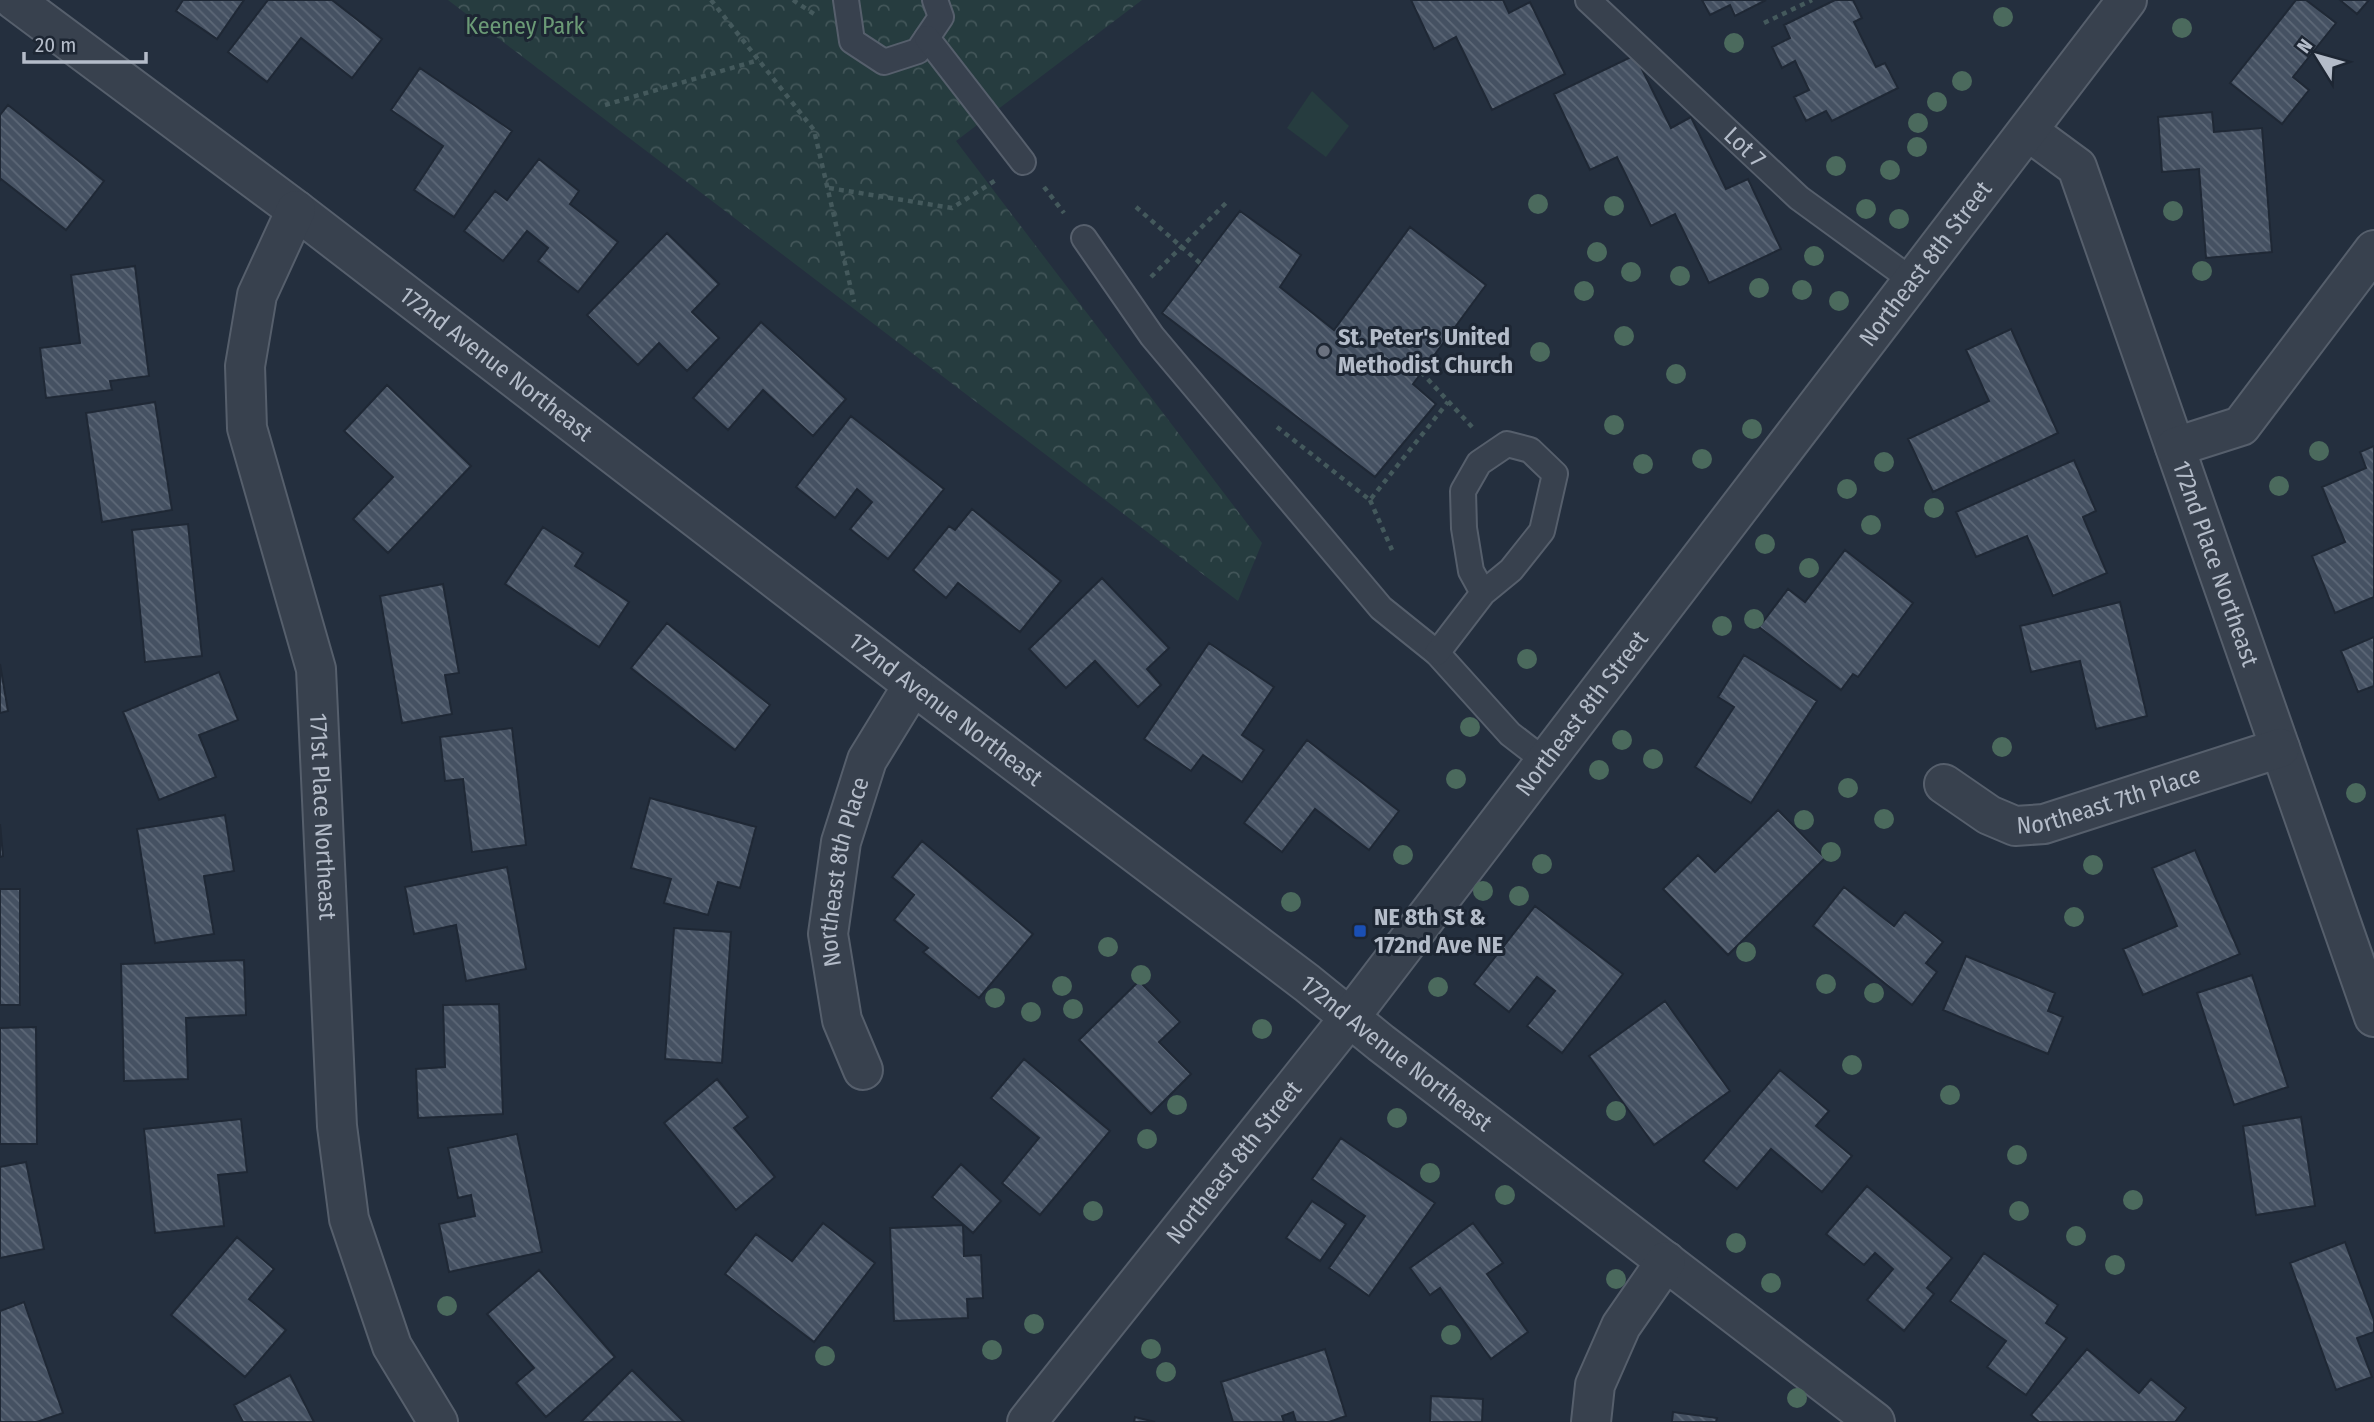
<svg xmlns="http://www.w3.org/2000/svg" width="2374" height="1422" font-family="'Fira Sans Condensed',sans-serif">
<defs>
<pattern id="forest-crowns" width="20" height="18" patternUnits="userSpaceOnUse" patternTransform="scale(1.75)"><rect width="20" height="18" fill="#263c3f"/><path d="M2 6a3 3 0 1 1 6 0M12 15a3 3 0 1 1 6 0" fill="none" stroke="#435659"/></pattern>
<pattern id="building-back-hatch" width="6" height="6" patternUnits="userSpaceOnUse" patternTransform="scale(1.75)"><rect width="6" height="6" fill="#455162"/><path d="M-1 5l2 2M0 0l6 6M5-1l2 2" fill="none" stroke="#5d6877"/></pattern>
</defs>
<rect width="100%" height="100%" fill="#242f3e"/>
<path fill="#263c3f" d="M1312 91 1349 126 1326 157 1287 128Z"/>
<path fill="url(#forest-crowns)" d="M448 0H1142L956 141 1262 543 1238 601Z"/>
<path fill="url(#building-back-hatch)" stroke="#1f2835" stroke-width="2" d="M183 0H244L217 39 176 11Z
M268 0H332L382 39 352 78 301 38 267 82 228 52Z
M1411 0H1503L1509 13 1530 2 1565 74 1492 110 1456 37 1434 49Z
M1702 0H1766L1735 16 1730 5 1710 15Z
M1835 0H1853L1862 18 1854 22 1876 67 1885 63 1898 88 1832 121 1826 111 1806 121 1794 97 1809 90 1795 61 1782 68 1772 47 1790 38 1784 25Z
M2296 0H2306L2336 23 2293 77 2309 90 2282 124 2230 83Z
M2340 0H2369L2357 14Z
M1635 55 1671 128 1691 117 1726 189 1748 179 1781 249 1709 283 1675 214 1651 226 1617 157 1590 170 1554 94Z
M420 68 512 131 454 217 414 190 443 146 391 110Z
M8 105 104 181 66 230 1 179 0 181V115Z
M2212 112 2214 132 2262 128 2272 252 2206 258 2199 169 2162 172 2158 117Z
M539 159 579 191 570 204 618 242 578 292 538 261 548 248 527 231 503 261 464 231 495 191 507 200Z
M1240 211 1301 255 1280 287 1334 330 1410 227 1486 285 1413 384 1436 404 1375 477 1162 313Z
M667 233 719 284 692 312 719 338 687 371 659 343 638 365 587 315Z
M135 266 149 376 110 381 112 390 46 398 40 348 80 343 71 275Z
M761 322 846 399 813 436 763 390 728 430 693 398Z
M2011 329 2058 433 1933 492 1908 439 1989 401 1966 350Z
M387 385 471 466 388 553 353 519 393 477 344 431Z
M155 402 172 510 102 522 86 413Z
M851 416 944 489 888 559 850 529 872 502 857 489 835 518 796 487Z
M2374 446V597L2335 613 2312 556 2345 542 2322 487 2366 468 2360 452Z
M2074 460 2096 511 2083 517 2107 573 2053 596 2027 536 1976 557 1956 512Z
M972 509 1061 581 1020 632 958 583 946 598 913 570 949 526 955 530Z
M188 524 202 656 145 662 132 530Z
M543 527 583 553 575 566 629 602 599 647 505 584Z
M1845 550 1913 603 1858 677 1853 674 1841 690 1759 627 1788 589 1805 602Z
M1102 578 1169 648 1147 669 1161 685 1138 707 1095 661 1066 688 1029 649Z
M443 584 459 673 445 675 452 714 402 723 380 596Z
M2120 602 2147 716 2096 729 2080 661 2031 672 2020 626Z
M667 623 770 705 735 750 631 668Z
M2374 637V686L2358 692 2341 651Z
M1209 643 1274 687 1242 735 1264 750 1242 782 1203 755 1191 771 1144 739Z
M1744 655 1817 701 1751 803 1695 767 1734 707 1718 697Z
M0 664 8 711 0 713Z
M219 672 238 720 199 735 216 777 159 800 123 712Z
M512 728 526 845 472 852 463 779 445 781 440 737Z
M1307 740 1399 811 1369 850 1315 809 1282 852 1244 823Z
M650 798 756 827 740 888 718 882 708 915 664 903 671 879 631 868Z
M1778 810 1825 858 1728 955 1663 889 1698 855 1715 872Z
M225 815 234 871 204 876 214 934 155 943 137 829Z
M0 824 3 856 0 857Z
M922 841 1033 934 979 998 923 952 928 948 894 920 914 895 892 877Z
M2195 850 2240 954 2143 995 2123 949 2177 926 2152 868Z
M507 867 526 969 466 981 456 925 414 934 405 887Z
M1844 887 1894 926 1905 912 1943 942 1926 963 1937 972 1912 1005 1813 926Z
M0 889H20V1005H0Z
M1535 906 1623 974 1562 1053 1527 1026 1555 991 1537 977 1509 1012 1474 984Z
M674 928 731 932 722 1063 665 1059Z
M1966 956 2055 993 2048 1011 2063 1017 2048 1054 1943 1010Z
M244 960 246 1015 186 1018 188 1079 124 1081 121 964Z
M2252 975 2288 1087 2234 1105 2197 993Z
M1139 981 1180 1022 1159 1042 1191 1074 1151 1114 1079 1040Z
M1665 1001 1730 1091 1654 1145 1589 1056Z
M499 1004 503 1114 418 1118 416 1069 445 1067 443 1005Z
M36 1027 37 1144H0V1028Z
M1024 1059 1110 1131 1040 1215 1002 1183 1039 1138 991 1098Z
M1780 1070 1829 1111 1816 1126 1852 1156 1822 1192 1771 1149 1737 1189 1703 1161Z
M717 1079 748 1117 734 1128 775 1177 736 1210 664 1123Z
M2301 1117 2315 1206 2256 1215 2243 1126Z
M241 1119 247 1172 218 1175 224 1226 155 1233 144 1129Z
M517 1134 542 1252 449 1272 439 1224 475 1216 471 1195 458 1198 448 1148Z
M1341 1138 1435 1203 1369 1296 1329 1268 1365 1216 1312 1179Z
M26 1162 44 1249 0 1258V1167Z
M961 1164 1001 1201 973 1233 932 1197Z
M1867 1186 1952 1258 1927 1288 1934 1294 1904 1331 1867 1300 1893 1269 1875 1253 1864 1265 1826 1234Z
M1312 1201 1346 1224 1320 1261 1286 1238Z
M823 1223 875 1263 814 1342 725 1274 756 1234 792 1261Z
M1473 1223 1503 1263 1487 1274 1528 1332 1491 1359 1440 1288 1430 1295 1410 1268Z
M963 1225 964 1256 981 1255 983 1298 967 1299 968 1318 894 1321 890 1228Z
M237 1237 274 1269 249 1299 286 1330 245 1377 171 1315Z
M2345 1242 2374 1320V1332L2357 1338 2372 1377 2336 1390 2290 1263Z
M1984 1253 2058 1305 2046 1323 2067 1338 2026 1395 1987 1367 2006 1341 1950 1301Z
M539 1270 615 1357 546 1417 516 1383 534 1368 487 1314Z
M24 1302 63 1413 37 1422H0V1311Z
M1325 1349 1346 1416 1329 1422H1296L1293 1412 1282 1416 1284 1422H1233L1221 1382Z
M2087 1349 2139 1393 2151 1379 2186 1408 2175 1422H2039L2031 1415Z
M632 1370 684 1422H581Z
M290 1375 314 1422H243L234 1405Z
M1431 1396 1483 1399 1482 1422H1430Z
M1673 1412 1717 1418 1716 1422H1672Z
M1135 1417 1155 1422H1134Z"/>
<g fill="none" stroke-linecap="round" stroke-linejoin="round">
<g stroke="#565f6c" stroke-width="28">
<g id="service">
<path d="M846 0 852 41 884 62 918 51 941 17 935 0"/>
<path id="s1" d="M1588 0 1799 198 1913 281"/>
<path d="M927 38 1023 162"/>
<path d="M1084 238 1152 336 1381 608 1437 653 1510 734 1545 761"/>
<path d="M1437 653 1483 593 1511 570 1542 531 1555 474 1530 450 1507 444 1479 463 1463 491 1464 528 1471 571 1483 593"/>
</g>
</g>
<g stroke="#565f6c" stroke-width="42">
<g id="minor">
<path id="s2" d="M14 0 296 210 913 685 1307 983 1381 1043 1875 1422"/>
<path id="s3" d="M2028 131 2077 167 2374 1017"/>
<path id="s4" d="M296 210 257 295 245 366 247 428 316 669 337 1126 349 1219 392 1346 438 1422"/>
<path d="M2175 447 2241 426 2374 250"/>
<path id="s5" d="M1944 784 1989 815 2015 826 2044 824 2280 748"/>
<path id="s6" d="M863 1070 842 1020 828 934 841 842 867 760 913 685"/>
<path d="M1591 1422 1595 1385 1621 1326 1666 1261"/>
</g>
</g>
<g stroke="#565f6c" stroke-width="42">
<g id="tertiary">
<path id="s7" d="M1027 1422 1350 1017 2127 0"/>
</g>
</g>
<path stroke="#44595c" stroke-width="4.5" stroke-dasharray="5 5" stroke-linecap="butt" d="M711 0 814 130 854 302
M793 0 814 14
M1764 23 1812 0
M605 105 759 60
M1044 187 1064 213
M829 188 952 208 996 180
M1136 207 1200 263
M1151 277 1227 202
M1421 372 1474 429
M1277 427 1370 500 1448 402
M1370 500 1392 550"/>
<use href="#service" stroke="#38414e" stroke-width="24"/>
<use href="#minor" stroke="#38414e" stroke-width="38"/>
<use href="#tertiary" stroke="#38414e" stroke-width="38"/>
</g>
<g fill="#4b6a5d">
<circle cx="2003" cy="17" r="10"/>
<circle cx="2182" cy="28" r="10"/>
<circle cx="1734" cy="43" r="10"/>
<circle cx="1962" cy="81" r="10"/>
<circle cx="1937" cy="102" r="10"/>
<circle cx="1918" cy="123" r="10"/>
<circle cx="1917" cy="147" r="10"/>
<circle cx="1836" cy="166" r="10"/>
<circle cx="1890" cy="170" r="10"/>
<circle cx="1538" cy="204" r="10"/>
<circle cx="1614" cy="206" r="10"/>
<circle cx="1866" cy="209" r="10"/>
<circle cx="2173" cy="211" r="10"/>
<circle cx="1899" cy="219" r="10"/>
<circle cx="1597" cy="252" r="10"/>
<circle cx="1814" cy="256" r="10"/>
<circle cx="2202" cy="271" r="10"/>
<circle cx="1631" cy="272" r="10"/>
<circle cx="1680" cy="276" r="10"/>
<circle cx="1759" cy="288" r="10"/>
<circle cx="1802" cy="290" r="10"/>
<circle cx="1584" cy="291" r="10"/>
<circle cx="1839" cy="301" r="10"/>
<circle cx="1624" cy="336" r="10"/>
<circle cx="1540" cy="352" r="10"/>
<circle cx="1676" cy="374" r="10"/>
<circle cx="1614" cy="425" r="10"/>
<circle cx="1752" cy="429" r="10"/>
<circle cx="2319" cy="451" r="10"/>
<circle cx="1702" cy="459" r="10"/>
<circle cx="1884" cy="462" r="10"/>
<circle cx="1643" cy="464" r="10"/>
<circle cx="2279" cy="486" r="10"/>
<circle cx="1847" cy="489" r="10"/>
<circle cx="1934" cy="508" r="10"/>
<circle cx="1871" cy="525" r="10"/>
<circle cx="1765" cy="544" r="10"/>
<circle cx="1809" cy="568" r="10"/>
<circle cx="1754" cy="619" r="10"/>
<circle cx="1722" cy="626" r="10"/>
<circle cx="1527" cy="659" r="10"/>
<circle cx="1470" cy="727" r="10"/>
<circle cx="1622" cy="740" r="10"/>
<circle cx="2002" cy="747" r="10"/>
<circle cx="1653" cy="759" r="10"/>
<circle cx="1599" cy="770" r="10"/>
<circle cx="1456" cy="779" r="10"/>
<circle cx="1848" cy="788" r="10"/>
<circle cx="2356" cy="793" r="10"/>
<circle cx="1884" cy="819" r="10"/>
<circle cx="1804" cy="820" r="10"/>
<circle cx="1831" cy="852" r="10"/>
<circle cx="1403" cy="855" r="10"/>
<circle cx="1542" cy="864" r="10"/>
<circle cx="2093" cy="865" r="10"/>
<circle cx="1483" cy="891" r="10"/>
<circle cx="1519" cy="896" r="10"/>
<circle cx="1291" cy="902" r="10"/>
<circle cx="2074" cy="917" r="10"/>
<circle cx="1108" cy="947" r="10"/>
<circle cx="1746" cy="952" r="10"/>
<circle cx="1141" cy="975" r="10"/>
<circle cx="1826" cy="984" r="10"/>
<circle cx="1062" cy="986" r="10"/>
<circle cx="1438" cy="987" r="10"/>
<circle cx="1874" cy="993" r="10"/>
<circle cx="995" cy="998" r="10"/>
<circle cx="1073" cy="1009" r="10"/>
<circle cx="1031" cy="1012" r="10"/>
<circle cx="1262" cy="1029" r="10"/>
<circle cx="1852" cy="1065" r="10"/>
<circle cx="1950" cy="1095" r="10"/>
<circle cx="1177" cy="1105" r="10"/>
<circle cx="1616" cy="1111" r="10"/>
<circle cx="1397" cy="1118" r="10"/>
<circle cx="1147" cy="1139" r="10"/>
<circle cx="2017" cy="1155" r="10"/>
<circle cx="1430" cy="1173" r="10"/>
<circle cx="1505" cy="1195" r="10"/>
<circle cx="2133" cy="1200" r="10"/>
<circle cx="1093" cy="1211" r="10"/>
<circle cx="2019" cy="1211" r="10"/>
<circle cx="2076" cy="1236" r="10"/>
<circle cx="1736" cy="1243" r="10"/>
<circle cx="2115" cy="1265" r="10"/>
<circle cx="1616" cy="1279" r="10"/>
<circle cx="1771" cy="1283" r="10"/>
<circle cx="447" cy="1306" r="10"/>
<circle cx="1034" cy="1324" r="10"/>
<circle cx="1451" cy="1335" r="10"/>
<circle cx="1151" cy="1349" r="10"/>
<circle cx="992" cy="1350" r="10"/>
<circle cx="825" cy="1356" r="10"/>
<circle cx="1166" cy="1372" r="10"/>
<circle cx="1797" cy="1398" r="10"/>
</g>
<circle fill="#6b7280" stroke="#1d2633" stroke-width="2.5" cx="1324" cy="351" r="7"/>
<rect fill="#1a4fb4" stroke="#1d2633" stroke-width="2.5" x="1353" y="924" width="14" height="14" rx="3.5"/>
<g text-anchor="middle" dominant-baseline="central" stroke-width="6" stroke-linejoin="round" paint-order="stroke">
<g font-size="24" fill="#6b9a76" stroke="#1d2633">
<text x="525" y="26">Keeney Park</text>
</g>
<g font-size="24" fill="#b4bcc9" stroke="#1d2633">
<text stroke="none"><textPath href="#s1" startOffset="215">Lot 7</textPath></text>
<text stroke="none"><textPath href="#s7" startOffset="1466">Northeast 8th Street</textPath></text>
<text stroke="none"><textPath href="#s2" startOffset="604">172nd Avenue Northeast</textPath></text>
<text stroke="none"><textPath href="#s3" startOffset="481">172nd Place Northeast</textPath></text>
<text stroke="none"><textPath href="#s2" startOffset="1171">172nd Avenue Northeast</textPath></text>
<text stroke="none"><textPath href="#s7" startOffset="900">Northeast 8th Street</textPath></text>
<text stroke="none"><textPath href="#s5" startOffset="180">Northeast 7th Place</textPath></text>
<text stroke="none"><textPath href="#s4" startOffset="626">171st Place Northeast</textPath></text>
<text stroke="none"><textPath href="#s6" startOffset="205">Northeast 8th Place</textPath></text>
<text stroke="none"><textPath href="#s2" startOffset="1738">172nd Avenue Northeast</textPath></text>
<text stroke="none"><textPath href="#s7" startOffset="332">Northeast 8th Street</textPath></text>
</g>
<g font-size="24" font-weight="bold" fill="#b4bcc9" stroke="#1d2633" text-anchor="start">
<text x="1338" y="337">St. Peter's United<tspan x="1338" dy="28">Methodist Church</tspan></text>
<text x="1374" y="917">NE 8th St &amp;<tspan x="1374" dy="28">172nd Ave NE</tspan></text>
</g>
</g>
<g transform="translate(2318 56) rotate(307)" stroke="#1d2633" stroke-width="5" paint-order="stroke">
<path d="M0-5L12 26L0 18L-12 26Z" fill="#b4bcc9"/>
<text y="-10" font-size="19" font-weight="bold" text-anchor="middle" fill="#b4bcc9">N</text>
</g>
<path d="M24 52v10h122v-10" fill="none" stroke="#b4bcc9" stroke-width="3.5"/>
<text x="35" y="52" font-size="21" fill="#b4bcc9" stroke="#1d2633" stroke-width="5" paint-order="stroke">20 m</text>
</svg>
